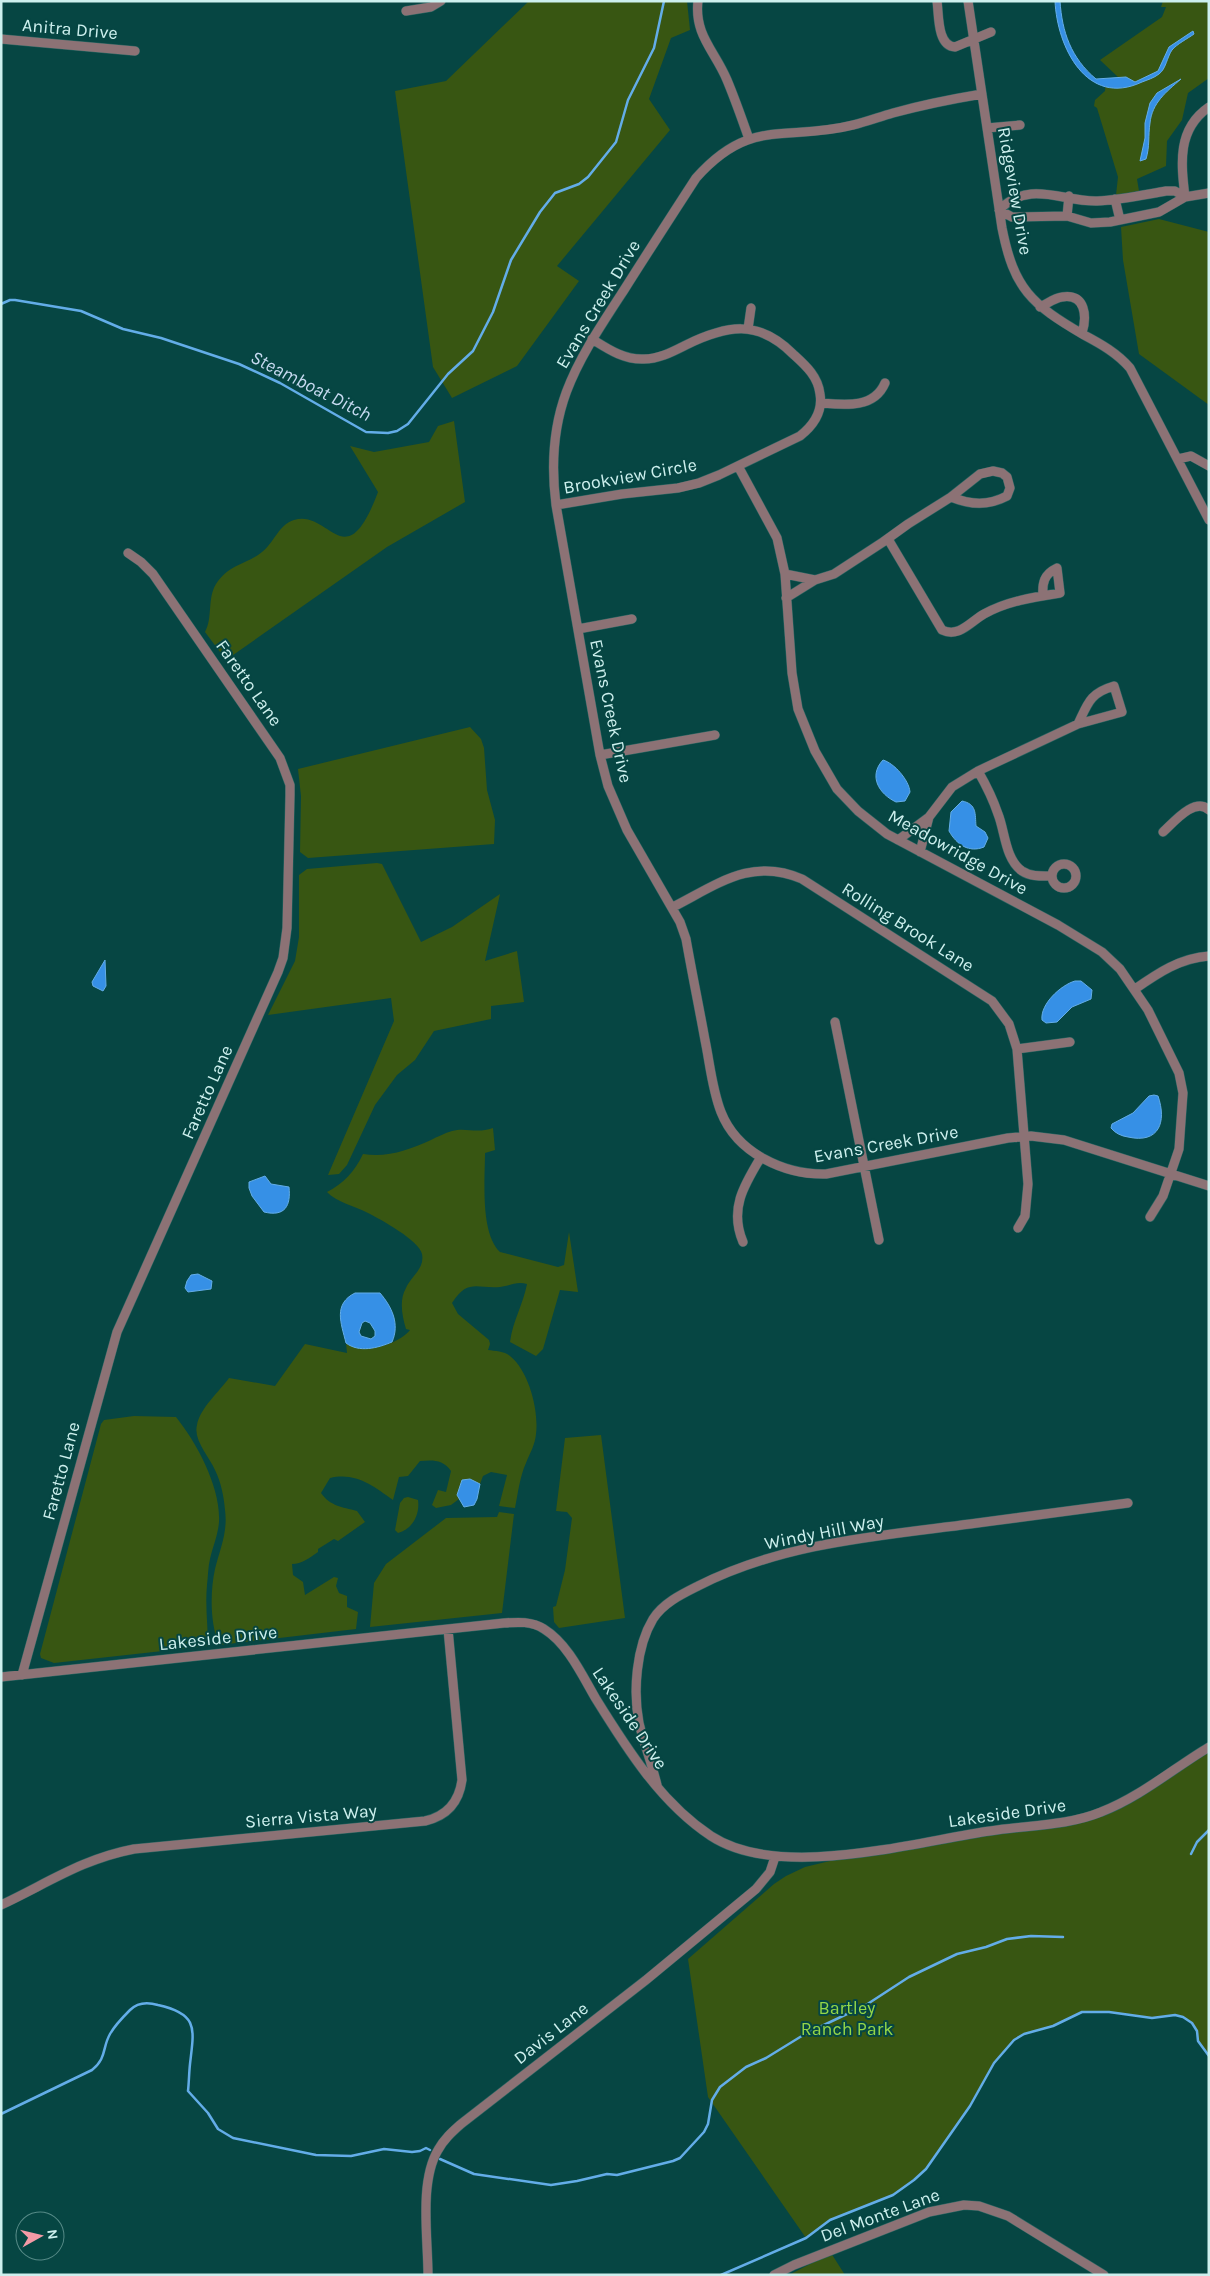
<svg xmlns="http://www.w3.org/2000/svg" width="1210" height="2276" font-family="Karla,sans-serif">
<rect width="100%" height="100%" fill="#064643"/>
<path fill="#385612" d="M529 1H687L690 30 671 38 649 99 670 130 557 266 579 281 517 366 452 398 433 367 395 91 446 81Z
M1163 1H1209V78L1188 93 1182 120 1167 141 1166 166 1137 179 1139 191 1116 195 1118 177 1097 108 1094 106 1095 100 1105 91 1106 79 1118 77 1100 60 1162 17 1166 7H1161Z
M1159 219 1209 232V405L1139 354 1123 260 1121 227Z
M454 421 465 502 387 547 226 660 205 632C213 618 207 599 216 584 229 564 246 565 262 552 274 543 279 524 294 520 330 509 345 580 378 492L350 446 374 452 429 442 438 426Z
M470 727 481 739 484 748 487 790 495 820 494 844 308 858 300 852 301 796 298 769Z
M377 863 382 864 421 942 452 927 500 894 485 961 517 951 524 1002 491 1006V1019L434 1031 415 1060 397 1075 375 1105 347 1165 339 1174 328 1175 394 1021 391 998 268 1015 295 961 299 937V875L307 869Z
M493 1128 495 1150 485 1153C485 1179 480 1233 500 1252L558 1267 564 1265 569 1232 578 1292 560 1290 543 1349 536 1356 510 1342C513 1320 523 1305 527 1284 516 1281 510 1286 500 1287 477 1289 468 1278 452 1303L458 1314 489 1340 490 1344 488 1350C495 1351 504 1351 510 1356 529 1371 539 1411 536 1434 535 1445 530 1453 526 1463 520 1476 518 1493 515 1508L499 1506 507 1475 491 1472 483 1476 480 1484 470 1479 457 1495 459 1499 451 1505 436 1508 432 1505 438 1490 446 1492 451 1471C443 1459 432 1460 420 1461L408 1476 399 1477 393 1500C373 1486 356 1472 330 1478L321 1493C330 1506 342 1507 357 1511L365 1522 338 1541 334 1539 318 1549V1552C309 1558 302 1564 292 1564L293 1575 303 1582 305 1595 334 1577 338 1578 336 1586 339 1593 347 1596V1607L358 1612 356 1629 219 1645C210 1623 210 1592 215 1569 220 1549 228 1532 225 1510 224 1497 221 1482 215 1470 209 1456 193 1440 197 1425 200 1408 219 1392 229 1378L275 1386 305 1344 347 1353 346 1343C363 1355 398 1345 410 1330L406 1329C402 1316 399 1300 406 1288 411 1276 425 1269 422 1254 420 1241 380 1219 368 1213 355 1206 336 1202 327 1192 343 1184 355 1171 363 1154 387 1158 409 1150 431 1140 437 1137 445 1133 452 1131 466 1127 476 1134 493 1128Z
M134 1416 176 1417C197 1443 221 1488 219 1522 218 1535 213 1546 210 1559 208 1567 208 1577 207 1585 205 1606 208 1626 208 1646L54 1663 41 1658 40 1654 101 1424 104 1420Z
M601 1435 625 1618 559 1628 554 1622 553 1607 556 1606 565 1570 572 1518 567 1512 556 1511 565 1438Z
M408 1497 418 1500C420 1514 413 1529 398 1533L395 1530 400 1503 404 1498Z
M499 1512 514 1514 502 1613 370 1627 374 1583 386 1564 446 1518 497 1517Z
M1209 1748V2056L1198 2041 1197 2031 1192 2023 1183 2017 1175 2015 1152 2018 1109 2012H1082L1053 2026 1024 2034 1014 2040 994 2063 970 2106 926 2169 893 2195 830 2220 806 2238 708 2097 688 1959 774 1884 786 1876 805 1867 855 1855 1097 1818Z
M831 2253 845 2275H789Z"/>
<path fill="#3690e6" stroke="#63ade8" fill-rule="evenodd" d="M1055 1H1060C1062 32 1071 58 1096 79L1126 77 1135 82 1158 71 1169 47 1193 31 1194 34C1187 39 1177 44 1172 50 1167 57 1166 69 1159 74 1154 78 1147 80 1142 82 1087 108 1057 47 1055 1Z
M1181 79C1166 92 1152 103 1150 123 1148 136 1150 146 1146 159L1140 161 1145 138V123L1150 103 1157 93Z
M883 760C894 763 909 780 910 792L905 801 896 802C879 794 868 776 883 760Z
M962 801C977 804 975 814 976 826L985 832 988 838 984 847C969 853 957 845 949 831L951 812Z
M105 960 106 986 103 991 93 986 92 982Z
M1075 981H1081L1092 990 1091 999 1072 1007 1057 1022 1046 1023 1042 1020C1040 1004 1061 985 1075 981Z
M1154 1095 1158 1096C1167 1122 1159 1144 1128 1137 1121 1136 1115 1133 1111 1128L1112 1124 1133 1113 1149 1096Z
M265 1176 271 1184 289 1187C291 1206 285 1217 264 1212L252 1196 249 1188V1182Z
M198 1274 212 1281 211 1289 188 1292 185 1288 187 1281 191 1275Z
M355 1293H380C392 1307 400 1324 392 1342 378 1348 359 1353 346 1343 341 1323 333 1304 355 1293ZM365 1321 370 1323 375 1331V1336L371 1339 361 1336 359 1332 362 1323Z
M470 1479 480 1484 477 1499 474 1505 464 1507 457 1495 462 1480Z"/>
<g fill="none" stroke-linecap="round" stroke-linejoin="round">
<path stroke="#63ade8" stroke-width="2.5" d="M1 304 10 300H15L81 311 123 329 161 338 239 364 280 383 366 432 388 433 397 431 408 424 448 374 473 351 493 312 511 260 540 212 555 193 579 184 588 177 616 142 628 100 654 48 664 1
M1191 1854 1197 1842 1209 1830
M1 2114 92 2070C107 2058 102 2048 110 2034 115 2025 123 2017 130 2010 138 2002 148 2002 158 2005 199 2014 194 2029 190 2064 189 2073 189 2082 188 2091L208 2113 218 2129 233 2138 316 2155 351 2156 384 2149 412 2152 420 2151 426 2148 430 2150
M440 2159 474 2174 551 2185 577 2181 607 2174 617 2175 673 2161 680 2158 704 2132 708 2124 712 2100 720 2087 746 2067 766 2058 805 2034 866 2005 909 1977 957 1954 986 1947 1007 1939 1031 1936 1063 1937
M721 2275 806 2238 830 2220 893 2195 914 2180 926 2169 970 2106 994 2063 1014 2040 1024 2034 1053 2026 1082 2012H1109L1152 2018 1175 2015 1183 2017 1192 2023 1197 2031 1198 2041 1209 2056"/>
<g stroke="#2a6562" stroke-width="10">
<path id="minor" d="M698 1C694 35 715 51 727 80 735 99 742 119 749 139
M937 1C939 15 937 46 955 47L991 32
M968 1 1002 228C1014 289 1031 304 1084 335 1101 344 1117 353 1130 368L1209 520
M406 11 431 7 441 1
M1 39 135 51
M982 94C952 99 922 105 893 113 879 117 866 122 853 125 786 142 751 116 696 178 672 215 648 252 624 290 575 365 544 410 556 505L600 755 608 786 627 830 680 922 686 939C692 973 699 1007 705 1040 710 1064 712 1089 721 1112 737 1153 784 1175 826 1174L1008 1138 1031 1136 1064 1140 1209 1186
M1209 107C1177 129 1181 163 1185 197L1209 193
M987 128 1020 125
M1166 191H1175L1185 197 1159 212 1110 222 1091 223 1067 216 1012 217 999 210C1030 179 1062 202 1097 201 1120 200 1143 195 1166 191Z
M1115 199 1120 220
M1067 216 1069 196
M1040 307C1047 304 1054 298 1062 297 1086 293 1087 317 1082 333
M748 329 751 308
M821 403C844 405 874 409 885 383
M1178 459 1191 456 1209 466
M738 466 777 538 785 574 792 673 798 709 815 751 837 789 858 811 887 834 1058 925 1102 952 1120 969 1148 1010 1179 1073 1183 1093 1179 1149 1163 1196 1150 1217
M556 505 622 494 678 488 699 483 719 475 800 436C814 425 823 412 820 394 818 376 805 365 793 354 758 319 727 325 686 345 672 352 659 359 644 359 624 360 608 349 592 339
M888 539 942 630C959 638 970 622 984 614 1007 601 1034 597 1060 593L1057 568C1044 574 1042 583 1043 596
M785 574 815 580
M786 598 815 580 834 574 883 542 908 524 951 497 980 474 993 471 1002 473 1007 477 1010 488 1007 496C988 506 971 505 951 497
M578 629 632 619
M600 755 715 735
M978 771C986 785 993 799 998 814 1005 831 1005 859 1022 871 1031 877 1042 876 1052 876
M1163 832C1173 823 1195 796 1209 810
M898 840 929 817
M920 852 929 817 952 787 978 771 1078 724 1122 712 1114 686C1090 693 1088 703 1078 724
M1052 876a12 12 0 1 1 24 0a12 12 0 1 1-24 0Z
M673 907C718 884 752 857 802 879L992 1001 1009 1024 1017 1049 1028 1184 1025 1216 1018 1228
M1135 989C1158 973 1180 958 1209 956
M835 1022 879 1240
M1017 1049 1070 1042
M743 1242C729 1209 744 1185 761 1157
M22 1675 117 1332 278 972 283 958 287 928 290 795V785L280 758 153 574 141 562 128 553
M1 1677 504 1623C518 1622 532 1621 544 1629 568 1644 582 1675 596 1699 627 1749 661 1803 711 1836 780 1881 913 1842 990 1831 1027 1825 1067 1826 1101 1812 1140 1797 1174 1768 1209 1747
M657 1785C652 1764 644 1744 639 1723 633 1692 636 1647 653 1619 663 1603 682 1594 698 1586 782 1543 878 1536 970 1524 1023 1517 1076 1510 1128 1503
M1 1905C48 1883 82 1859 134 1849L425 1821C447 1816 459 1802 462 1780L448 1629
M428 2275C428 2238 419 2182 438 2150 444 2139 452 2132 461 2124L646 1980 756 1889 770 1872 775 1857
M774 2275 794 2265 929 2212 964 2205 979 2206 1008 2216 1104 2275"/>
</g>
<use href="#minor" stroke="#8c7275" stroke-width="9"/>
</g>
<g text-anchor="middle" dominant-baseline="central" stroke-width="4" stroke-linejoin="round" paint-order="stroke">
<g font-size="18" fill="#cdf0ee" stroke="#064643">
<text transform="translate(70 29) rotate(5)">Anitra Drive</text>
<text transform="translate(1015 191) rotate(80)">Ridgeview Drive</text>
<text transform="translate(598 304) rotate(-59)">Evans Creek Drive</text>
<text transform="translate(630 476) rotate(-10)">Brookview Circle</text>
<text transform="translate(249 683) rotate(55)">Faretto Lane</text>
<text transform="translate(611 711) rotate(78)">Evans Creek Drive</text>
<text transform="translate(958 852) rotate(29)">Meadowridge Drive</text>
<text transform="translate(908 927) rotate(32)">Rolling Brook Lane</text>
<text transform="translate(207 1092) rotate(-66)">Faretto Lane</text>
<text transform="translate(886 1144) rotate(-10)">Evans Creek Drive</text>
<text transform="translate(61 1471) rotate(-75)">Faretto Lane</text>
<text transform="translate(824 1532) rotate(-11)">Windy Hill Way</text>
<text transform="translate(218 1638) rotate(-6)">Lakeside Drive</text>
<text transform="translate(630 1718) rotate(56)">Lakeside Drive</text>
<text transform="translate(1007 1813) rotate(-8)">Lakeside Drive</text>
<text transform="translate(311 1816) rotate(-5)">Sierra Vista Way</text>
<text transform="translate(551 2033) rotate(-38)">Davis Lane</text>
<text transform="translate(880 2215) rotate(-20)">Del Monte Lane</text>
</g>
<g font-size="18" fill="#94d648" stroke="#064643">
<text x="847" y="2008">Bartley<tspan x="847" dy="21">Ranch Park</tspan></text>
</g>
<g font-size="19" font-style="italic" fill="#c6daf0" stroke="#064643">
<text transform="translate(311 386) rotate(27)">Steamboat Ditch</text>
</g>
</g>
<rect width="1210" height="2276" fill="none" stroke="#cdf0ee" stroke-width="5"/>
<g transform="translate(40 2236) rotate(82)"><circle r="24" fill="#064643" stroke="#568a87"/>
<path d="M0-4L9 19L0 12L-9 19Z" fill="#f49aa6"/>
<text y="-8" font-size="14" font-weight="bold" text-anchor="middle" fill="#cdf0ee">N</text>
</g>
</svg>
